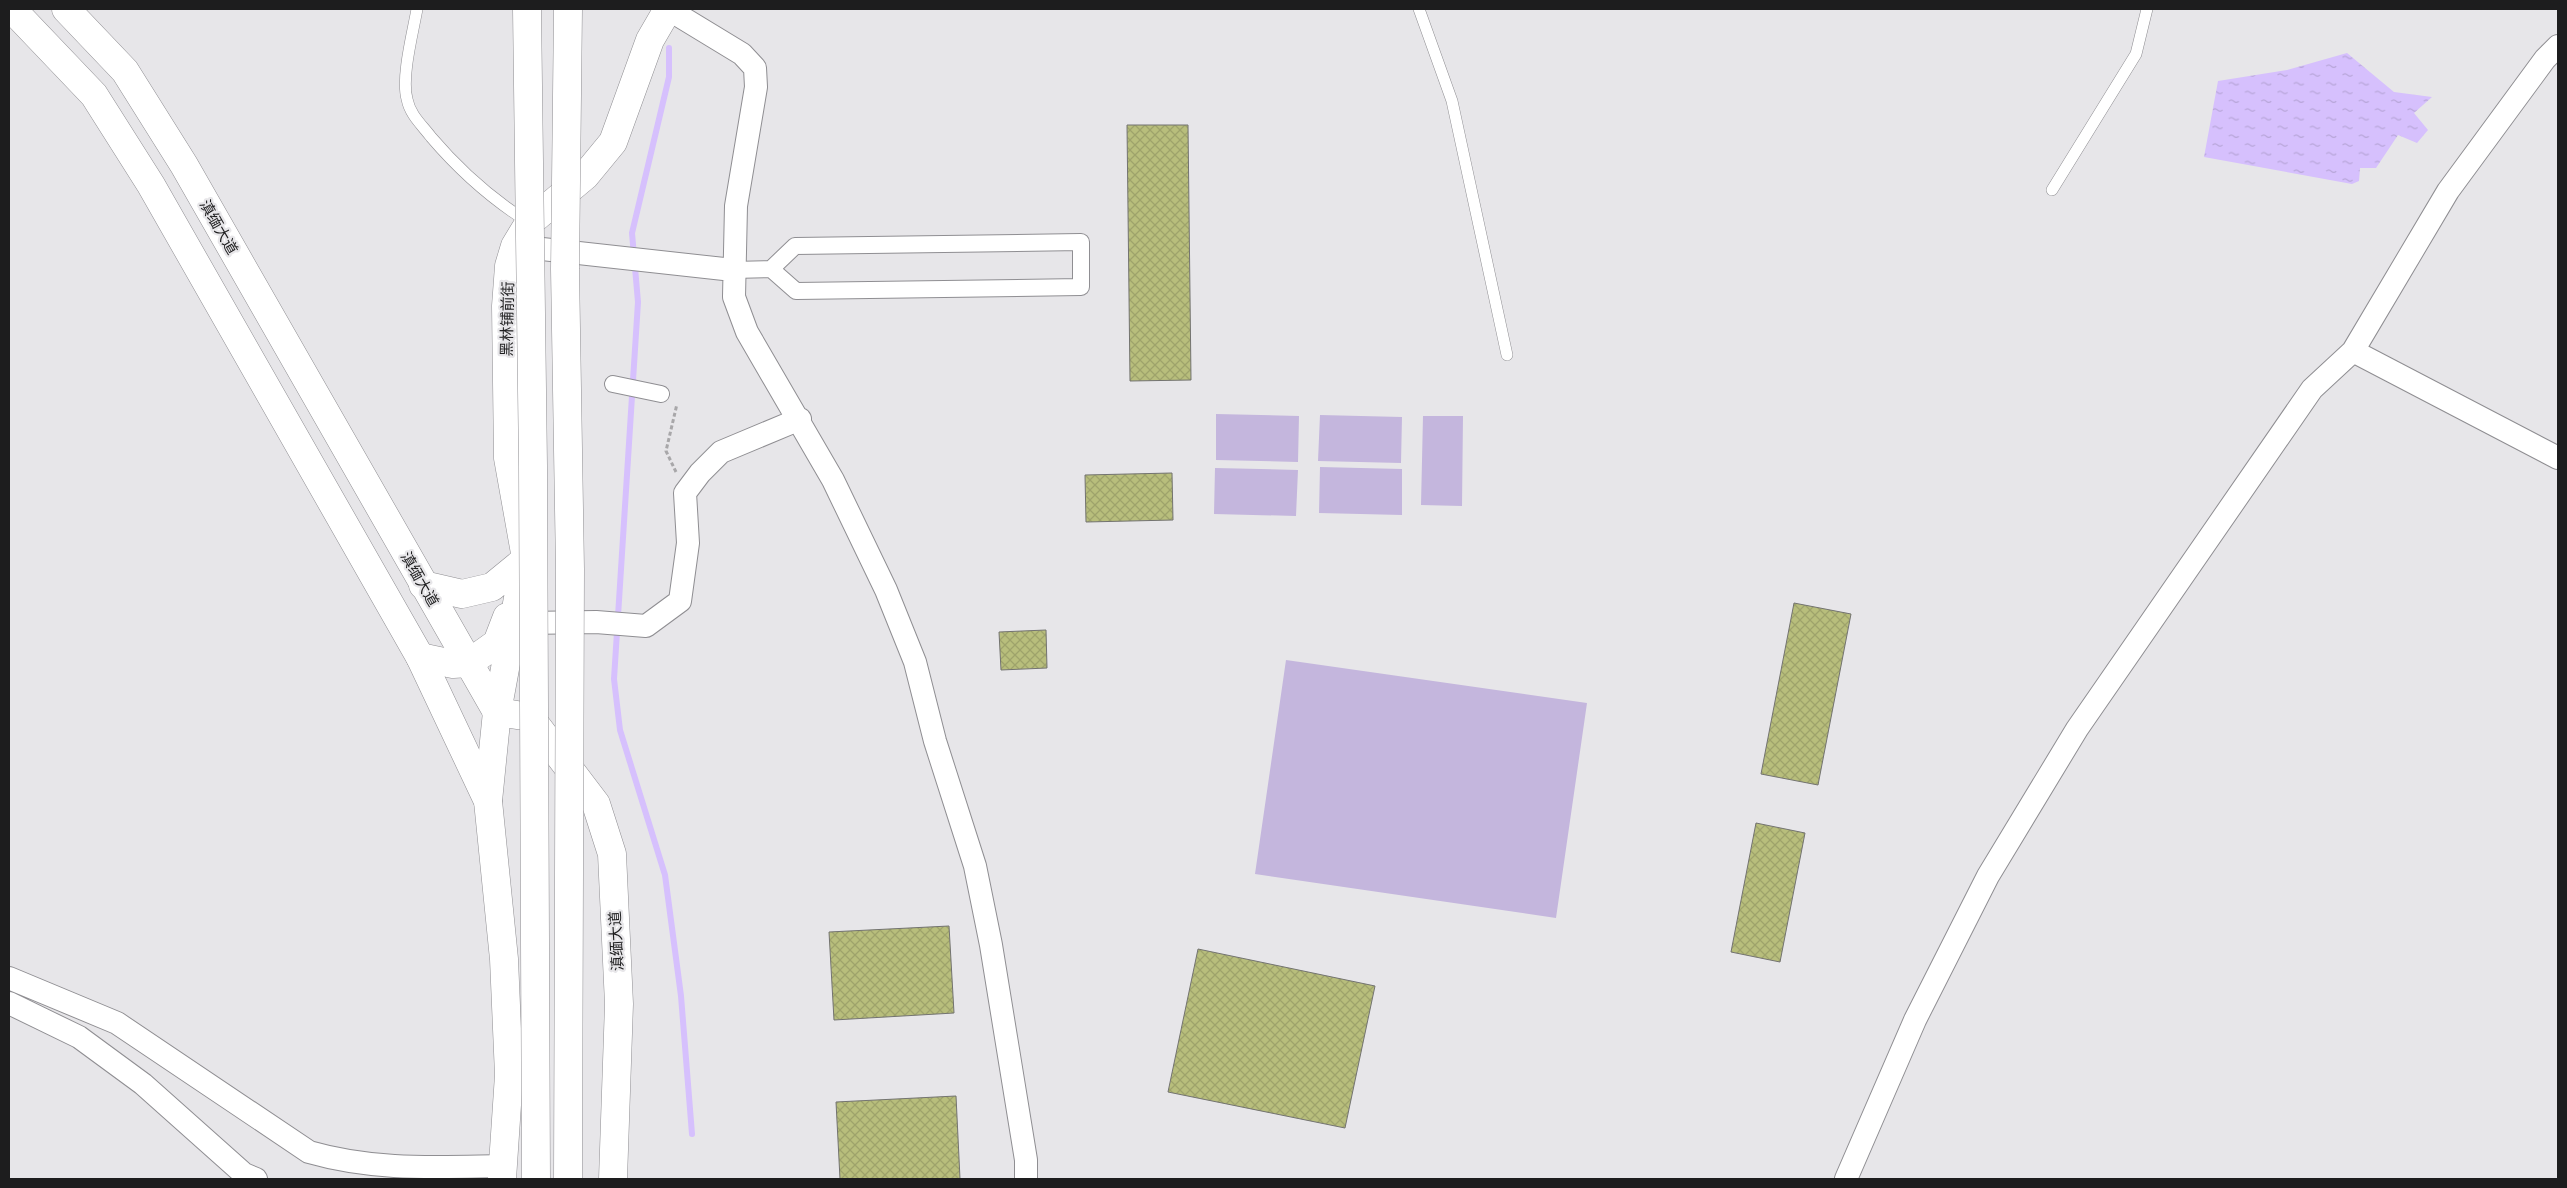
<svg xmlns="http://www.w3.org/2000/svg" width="2567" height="1188" font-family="'Archivo Narrow','Noto Sans SC',sans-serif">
<defs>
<pattern id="water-ripples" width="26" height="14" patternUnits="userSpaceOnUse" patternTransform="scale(1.25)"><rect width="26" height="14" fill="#d6c0fd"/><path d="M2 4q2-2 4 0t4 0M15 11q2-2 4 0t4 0" fill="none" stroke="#b7a5d8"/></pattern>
<pattern id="building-cross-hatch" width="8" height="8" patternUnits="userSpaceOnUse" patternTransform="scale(1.25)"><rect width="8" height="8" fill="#b8be7c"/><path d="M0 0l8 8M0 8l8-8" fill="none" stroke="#9ea36b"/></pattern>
</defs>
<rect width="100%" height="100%" fill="#e7e6e9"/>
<path fill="#c4b6dd" d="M1216 414 1299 416 1298 462 1216 460Z
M1320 415 1402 417 1401 463 1318 461Z
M1423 416H1463L1462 506 1421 505Z
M1320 467 1402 469V515L1319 513Z
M1215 468 1298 470 1296 516 1214 514Z
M1286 660 1587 703 1556 918 1255 874Z"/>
<path fill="url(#water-ripples)" d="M2347 53 2394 92 2432 97 2414 113 2428 130 2417 143 2398 135 2376 168H2360L2359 181 2352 184 2204 157 2218 81 2287 70Z"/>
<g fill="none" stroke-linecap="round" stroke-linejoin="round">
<path stroke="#d6c0fd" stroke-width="6" d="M669 48V77L632 233 638 302 614 679 620 730 665 875 681 996 692 1134"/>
</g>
<path fill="url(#building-cross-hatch)" stroke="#737370" d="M1127 125H1188L1191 380 1130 381Z
M1172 473 1173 520 1086 522 1085 475Z
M1794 603 1851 614 1818 785 1761 774Z
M1046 630 1047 668 1001 670 999 632Z
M1756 823 1805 833 1780 962 1731 952Z
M949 926 954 1013 834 1020 829 932Z
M1198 949 1375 986 1345 1128 1168 1092Z
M956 1096 960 1179H840L836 1102Z"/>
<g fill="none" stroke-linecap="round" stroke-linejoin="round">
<g stroke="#8f8e92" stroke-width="12">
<path id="service" d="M417 9C413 32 401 77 407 99 410 115 422 125 431 137 460 171 490 198 528 222
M1419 9 1452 101 1507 355
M2052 190 2136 54 2147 9"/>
</g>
<g stroke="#8f8e92" stroke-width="18">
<path id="pedestrian" d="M1081 242V287L796 291 771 269 795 246Z
M733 270 771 269
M613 384 661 394"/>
</g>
<g stroke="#8f8e92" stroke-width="24">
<path id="minor" d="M668 9 742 54 755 68 756 87 736 206 734 297 747 332 833 480 886 590 915 662 935 741 975 866 991 945 1026 1160V1179
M515 246 733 270
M2353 351 2558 458
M525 623 596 622 646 626 680 601 688 543 685 493 700 473 721 452 800 419
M9 978 117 1023 309 1152C375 1171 436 1167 503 1166
M9 1003 79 1037 143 1084 244 1174 256 1179
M1846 1179 1915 1020 1988 876 2077 729 2312 389 2353 351 2448 191 2545 59 2558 46"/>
</g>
<g stroke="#8f8e92" stroke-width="29">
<path id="tertiary" d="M525 553 508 458 506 306 509 266 515 246 529 223 585 176 613 142 650 40 668 9
M423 585 462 594 492 587 525 560
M420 657 453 664 469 663 497 643 507 617
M488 801 497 712 525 560"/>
</g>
<g stroke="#8f8e92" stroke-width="29">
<path id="primary" d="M12 9 94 95 151 185 420 657 488 801 504 959 509 1075 502 1179
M66 9 125 71 184 165 497 712 530 717 596 804 612 854 619 1004 613 1179"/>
</g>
<path stroke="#a8a7a9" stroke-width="3" stroke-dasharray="4 2.5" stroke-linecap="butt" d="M676 472 666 451 677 404"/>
<use href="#service" stroke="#fff" stroke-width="11"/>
<use href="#pedestrian" stroke="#fff" stroke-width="16"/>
<use href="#minor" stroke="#fff" stroke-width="22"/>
<use href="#tertiary" stroke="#fff" stroke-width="28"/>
<use href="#primary" stroke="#fff" stroke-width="28"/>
<g stroke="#8f8e92" stroke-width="29" stroke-linecap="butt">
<path id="motorway-bridge" d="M527 9 533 466 536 1179
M568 9 565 269 570 569 568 1179"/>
</g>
<use href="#motorway-bridge" stroke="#fff" stroke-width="28"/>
</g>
<g text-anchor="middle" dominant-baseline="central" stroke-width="4.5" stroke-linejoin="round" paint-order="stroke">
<g font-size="15" fill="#1d1d1e" stroke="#e7e6e9">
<text transform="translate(219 227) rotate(60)">滇缅大道</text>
<text transform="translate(507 319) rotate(-89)">黑林铺前街</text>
<text transform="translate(420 579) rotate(60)">滇缅大道</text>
<text transform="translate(616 941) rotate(-93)">滇缅大道</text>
</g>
</g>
<rect width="2567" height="1188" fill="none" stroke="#1d1d1e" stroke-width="20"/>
</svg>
